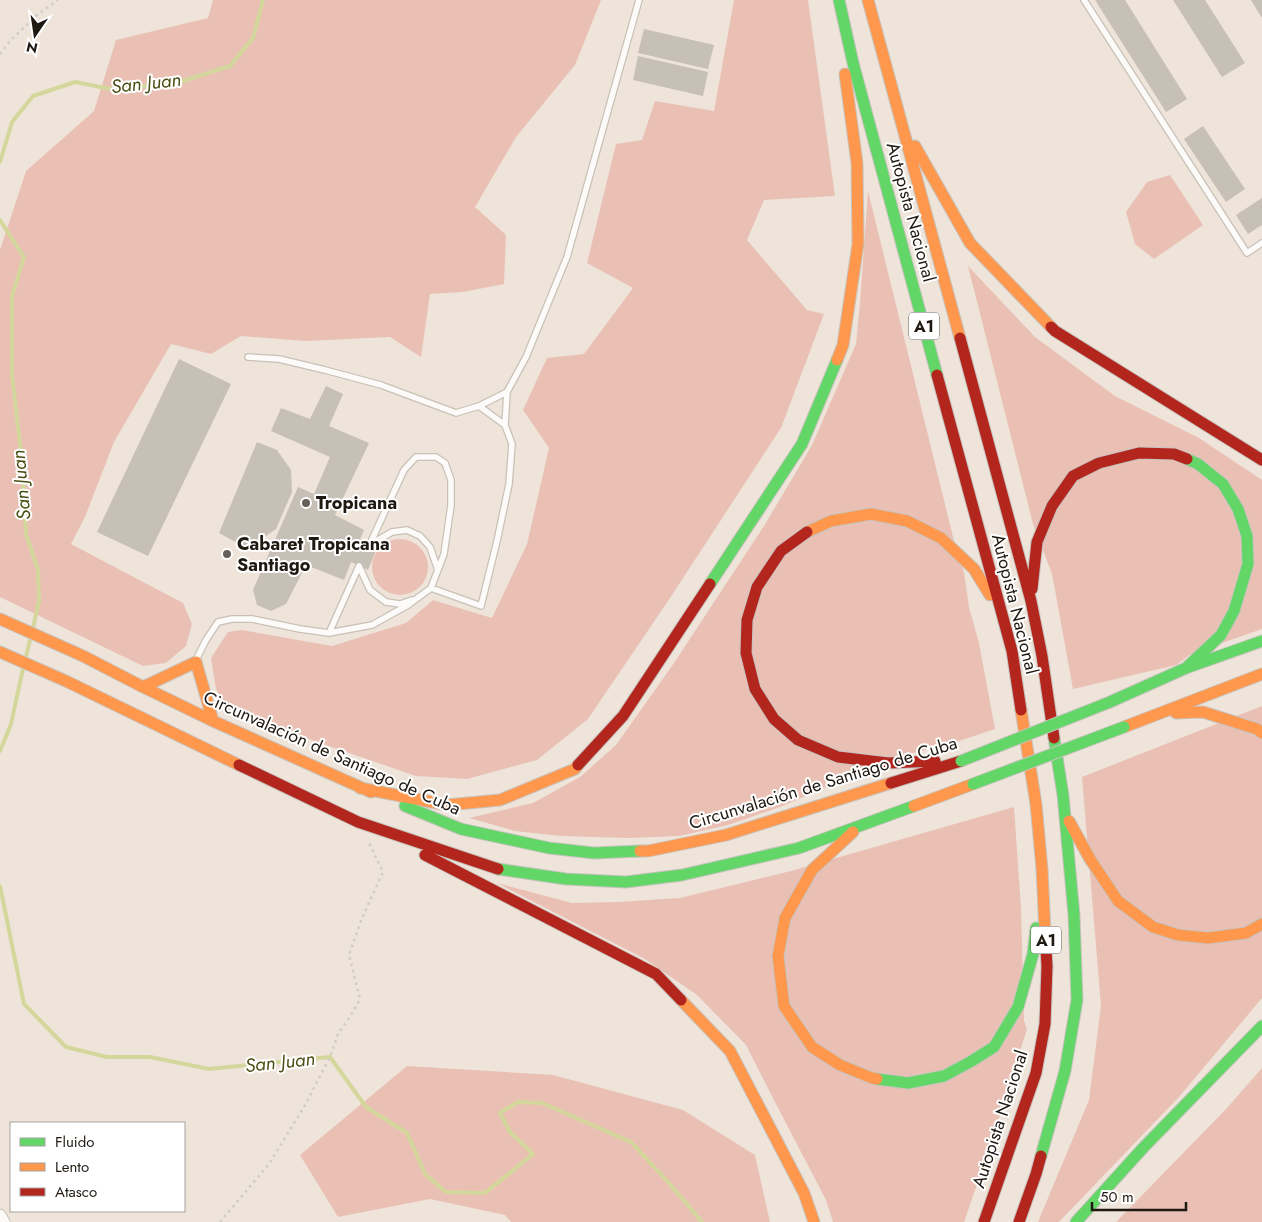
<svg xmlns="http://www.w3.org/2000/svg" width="1262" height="1222" font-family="Jost,sans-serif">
<rect width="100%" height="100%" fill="#eee4d9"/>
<path fill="#eac0b5" d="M213 0H601L575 65 516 137 475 207 506 235 504 284 463 292 430 294 421 357 390 337 306 341 241 336 211 354 171 344 114 442 85 517 71 544 183 603 192 624 186 646 166 663 143 666 0 597V250L26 171 94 111 116 40 208 18Z
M734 0H808L835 196 764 200 747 240 807 310 824 314 781 428 670 598 588 719 537 760 467 779 416 776 230 712 216 689 211 658 228 632 242 630 332 646 406 623 433 600 492 618 527 544 549 448 523 410 547 358 584 354 633 288 587 263 616 144 642 140 655 101 714 111Z
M1170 175 1203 225 1154 259 1135 244 1126 212 1147 182Z
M868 191 956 549 964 572 969 607 979 643 995 729 953 743 897 757 780 807 728 825 679 836 629 838 560 836 515 831 469 818 533 803 580 777 616 745 674 663 764 526 812 445 856 344 860 303Z
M968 266 1035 337 1115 396 1199 438 1262 480V629L1191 654 1176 665 1073 689 1052 574 1033 524Z
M372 567a28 28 0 1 1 56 0a28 28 0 1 1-56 0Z
M1262 706V998L1179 1097 1059 1222H1038L1089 1100 1101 1006 1082 777Z
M1014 807 1021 908 1024 1021 1027 1029 989 1150 964 1222H833L826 1200 777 1106 746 1045 697 995 645 959 497 883 572 903 617 902 680 898 791 871Z
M407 1066 553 1075 683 1110 755 1155 770 1222H511L505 1215 430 1199 338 1217 300 1155Z
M1262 1068V1222H1116L1227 1108Z"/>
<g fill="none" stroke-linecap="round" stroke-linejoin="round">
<path stroke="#d4d79c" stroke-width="4" d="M0 162 12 122 33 96 75 82 116 90 183 81 230 66 253 38 263 0
M0 220 24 257 12 296V375L21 452 26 534 38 570 39 601 33 628
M26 657 30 640
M0 751 11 724 23 669
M0 886 24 1004 66 1047 107 1057H150L209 1069 330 1057 366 1107 407 1133 425 1174 446 1192 485 1193 533 1154 510 1132 500 1113 518 1102 542 1103 631 1142 669 1183 702 1222"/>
</g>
<path fill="#c6c0b6" d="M1095 0H1125L1187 99 1166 112Z
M1173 0H1205L1245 63 1222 77Z
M1251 0H1262V18Z
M644 29 714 45 708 69 638 53Z
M638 56 708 72 703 96 633 80Z
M1203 126 1245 189 1226 202 1184 139Z
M1262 198V225L1248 234 1236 215Z
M179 359 231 384 148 556 97 532Z
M326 386 343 394 329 426 369 443 335 515 364 530 359 542 377 548 368 570 351 562 344 580 306 565 286 604 271 611 257 605 253 590 298 487 314 494 330 457 271 431 281 408 310 419Z
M257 442 277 450 291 470 292 492 276 529 253 545H241L219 533Z"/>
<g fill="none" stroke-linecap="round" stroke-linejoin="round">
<g stroke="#c9c1b8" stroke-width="8">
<path id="lane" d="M1084 0 1247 253 1262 243
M248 357 279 359 325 370 381 385 456 413 479 406 507 392 526 357 567 257 639 0
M505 425 507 392
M371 544 392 532 407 530 420 536 430 547 438 570
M359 566 370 590 386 602 400 604 412 600
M431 588 481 606 497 541 509 484 512 444 505 425 479 406
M329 633 359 566
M196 660 206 640 218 622 232 619H252L300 629 329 633 372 625 408 605 431 588 444 554 451 505V480L445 463 436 457H416L404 470 369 546"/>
</g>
<g stroke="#c9c1b8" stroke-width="13">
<path id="street" d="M0 1215 4 1222"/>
</g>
<g stroke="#c7c3be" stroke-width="13">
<path id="fast" d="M839 0 853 63 937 375
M710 584 802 444 837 360
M1186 668 1221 635 1234 611 1248 564 1247 536 1238 509 1223 484 1198 464 1187 459
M1110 702 1186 668 1262 641
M405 806 461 829 549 848 594 853 640 851
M498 869 566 879 626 882 682 875 799 848 914 806
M877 1079 908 1083 944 1076 970 1062 994 1047 1018 1007 1033 954 1036 928
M1041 1156 1065 1071 1077 1000 1074 915 1063 795 1054 738
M1076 1222 1143 1148 1262 1026"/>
</g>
<g stroke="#c7c3be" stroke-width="13">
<path id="slow" d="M868 0 960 338
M915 146 970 243 1051 327
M837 360 843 345 858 244 857 163 845 74
M807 532 831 521 871 514 907 521 941 538 974 569 990 595
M0 619 83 656 143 687 213 721 371 792
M0 652 68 682 239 765
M143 687 196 662 213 721
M1021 710 1036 804 1042 869 1045 932
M1176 713 1203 712 1257 729 1262 733
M1124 727 1262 674
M360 788 447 805 500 800 575 769 578 765
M914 806 973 784
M1069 821 1090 859 1118 901 1153 927 1178 935 1208 938 1246 933 1262 924
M853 832 812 870 785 918 778 956 784 1006 812 1047 840 1065 872 1078 877 1079
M640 851H648L726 835 891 783
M681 1000 730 1051 804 1193 814 1222"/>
</g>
<g stroke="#c7c3be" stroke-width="13">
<path id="jam" d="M1051 327 1055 331 1262 460
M960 338 1031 601 1042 656 1054 738
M937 375 1012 651 1021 710
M807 532 781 551 757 587 747 620 746 653 755 689 774 719 798 740 838 757 888 763 935 761
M1032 589 1037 542 1052 506 1073 476 1099 463 1139 453 1174 454 1187 459
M239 765 358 822 498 869
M578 765 623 716 710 584
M891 783 961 761
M425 855 656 974 681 1000
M984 1222 1036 1073 1045 1024 1047 966 1045 932
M1019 1222 1036 1174 1041 1156"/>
</g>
<path stroke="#cfccc9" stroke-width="2.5" stroke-dasharray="2.5 4" stroke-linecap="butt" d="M0 54 11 40 37 15 58 0
M220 1222 269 1164 304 1107 330 1057 338 1034 350 1017 360 999 349 955 362 918 383 872 369 843"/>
<use href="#lane" stroke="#fcfbf9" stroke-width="5.5"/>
<use href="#street" stroke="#fcfbf9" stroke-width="11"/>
<use href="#fast" stroke="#63d668" stroke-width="11"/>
<use href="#slow" stroke="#ff974d" stroke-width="11"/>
<use href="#jam" stroke="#b3261e" stroke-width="11"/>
<g stroke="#c7c3be" stroke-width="13" stroke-linecap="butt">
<path id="fast-bridge" d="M961 761 1110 702
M973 784 1124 727"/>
</g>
<use href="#fast-bridge" stroke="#63d668" stroke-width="11"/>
</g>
<g fill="#676058" stroke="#fff" stroke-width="2">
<circle cx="306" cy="503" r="5"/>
<circle cx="227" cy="554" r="5"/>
</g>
<g text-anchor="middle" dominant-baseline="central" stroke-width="4" stroke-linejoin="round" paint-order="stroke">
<g fill="#fff" stroke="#625e59" stroke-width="1">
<rect x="909" y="312.5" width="30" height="27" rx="4"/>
<rect x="1031" y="926.5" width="30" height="27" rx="4"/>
</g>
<g font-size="16" font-weight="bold" fill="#1f1912">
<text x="924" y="326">A1</text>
<text x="1046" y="940">A1</text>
</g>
<g font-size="18" fill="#1f1912" stroke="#fff">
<text transform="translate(911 212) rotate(75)">Autopista Nacional</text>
<text transform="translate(1015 604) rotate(76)">Autopista Nacional</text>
<text transform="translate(332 753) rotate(24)">Circunvalación de Santiago de Cuba</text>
<text transform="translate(823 783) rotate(-17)">Circunvalación de Santiago de Cuba</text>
<text transform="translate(1000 1119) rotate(-72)">Autopista Nacional</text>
</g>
<g font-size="18" font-weight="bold" fill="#1f1912" stroke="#fff" text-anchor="start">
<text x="316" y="503">Tropicana</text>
<text x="237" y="544">Cabaret Tropicana<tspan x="237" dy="21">Santiago</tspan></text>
</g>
<g font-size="19" font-style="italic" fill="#4a4e13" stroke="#fff">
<text transform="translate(146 83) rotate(-6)">San Juan</text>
<text transform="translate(21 485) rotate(-95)">San Juan</text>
<text transform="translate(280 1062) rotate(-6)">San Juan</text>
</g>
</g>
<rect x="10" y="1122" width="175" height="90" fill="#ffffff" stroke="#a5a3a0"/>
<rect x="20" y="1138" width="25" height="8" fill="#63d668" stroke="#a5a3a0"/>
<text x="55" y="1147" font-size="15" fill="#1f1912">Fluido</text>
<rect x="20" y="1163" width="25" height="8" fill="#ff974d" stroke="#a5a3a0"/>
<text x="55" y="1172" font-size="15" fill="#1f1912">Lento</text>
<rect x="20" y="1188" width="25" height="8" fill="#b3261e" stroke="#a5a3a0"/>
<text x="55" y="1197" font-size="15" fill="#1f1912">Atasco</text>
<g transform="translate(35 35) rotate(193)" stroke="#ffffff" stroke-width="4" paint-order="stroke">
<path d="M0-4L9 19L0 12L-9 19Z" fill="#1f1912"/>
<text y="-8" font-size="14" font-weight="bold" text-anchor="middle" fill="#1f1912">N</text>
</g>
<path d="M1092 1202v8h94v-8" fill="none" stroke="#1f1912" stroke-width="2.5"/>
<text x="1100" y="1202" font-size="15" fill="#1f1912" stroke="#ffffff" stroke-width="4" paint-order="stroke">50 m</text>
</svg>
